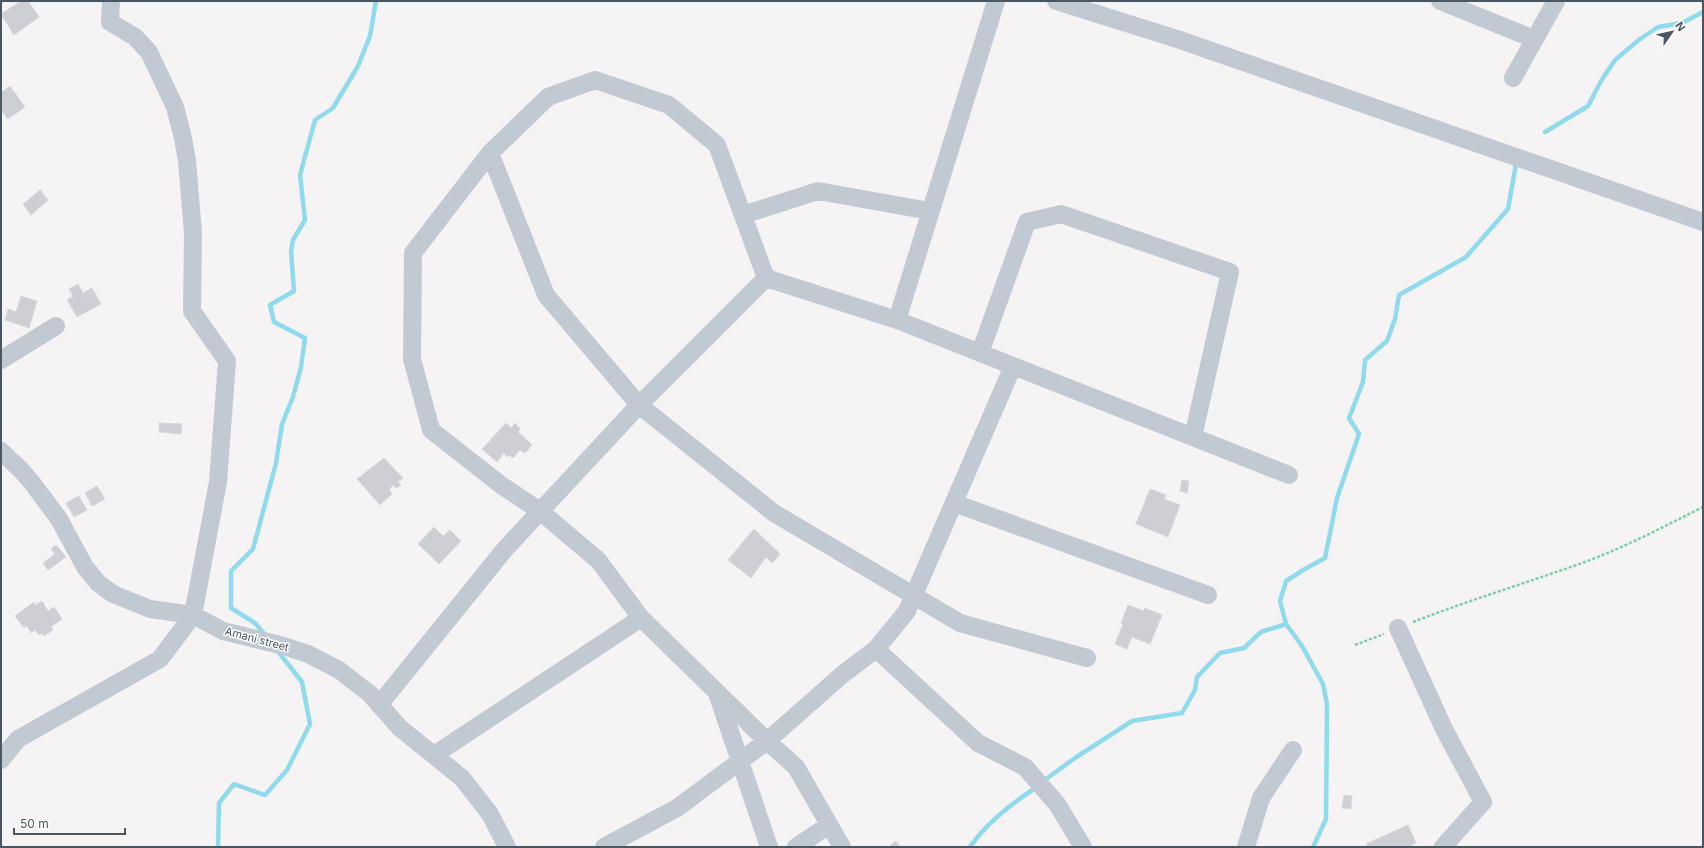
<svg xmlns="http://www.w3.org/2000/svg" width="1704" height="848" font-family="Inter,sans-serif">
<rect width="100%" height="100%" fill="#f5f3f3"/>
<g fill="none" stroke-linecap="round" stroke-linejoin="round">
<path stroke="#90daee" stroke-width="4.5" d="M1545 132 1588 106 1601 81 1615 60 1640 39 1658 27 1682 23 1703 12
M265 635 255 623 231 608V571L253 549 276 463 282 424 293 397 301 367 305 338 274 322 270 305 294 291 291 251 293 240 305 220 300 175 315 120 333 108 358 66 370 36 376 1
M1042 782 1075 758 1132 721 1182 713 1195 690 1197 677 1220 653 1244 648 1261 632 1286 624
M218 847 219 803 234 784 265 795 287 770 310 724 302 682 277 650
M970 847C987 822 1012 803 1037 787
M1313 847 1326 819 1327 704 1323 684 1302 646 1286 624 1280 601 1286 581 1305 569 1325 558 1337 498 1359 434 1349 418 1363 382 1365 360 1387 341 1395 319 1399 295 1466 257 1508 209 1516 164"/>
</g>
<path fill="#cdcfd5" stroke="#d7d9de" d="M21 1H28L39 17 14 35 1 14Z
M10 86 25 107 8 119 1 110V93Z
M40 190 48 200 31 215 23 204Z
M78 284 83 293 92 288 101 304 77 317 67 300 73 296 69 289Z
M21 296 37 301 29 328 5 320 8 309 16 312Z
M159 423 182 424 181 434 159 432Z
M506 423 511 428 515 423 520 429 518 432 532 445 525 453 520 450 513 458 509 455 507 457 504 453 497 462 482 449Z
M384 458 403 478 398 482 401 485 396 488 393 485 389 490 392 494 380 505 357 479Z
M1182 480 1189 481 1187 493 1180 491Z
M97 486 105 499 92 506 85 493Z
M1150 489 1166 495 1164 499 1180 505 1168 537 1136 524Z
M79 496 87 510 74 517 66 503Z
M434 527 443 536 450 530 461 541 439 564 418 544Z
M754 529 780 554 772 563 766 557 751 578 728 560Z
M56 545 66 557 48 570 43 563 55 554 51 549Z
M42 601 48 611 54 607 62 619 51 627 53 630 44 636 42 633 39 635 35 630 31 633 27 626 24 628 15 616 34 602 36 605Z
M1128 605 1143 611 1145 608 1162 615 1150 644 1132 637 1127 649 1115 644 1123 624 1121 623Z
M1344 795 1352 796 1351 809 1342 808Z
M1408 825 1416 843 1408 847H1368L1366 844Z
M896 841 900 847H888Z"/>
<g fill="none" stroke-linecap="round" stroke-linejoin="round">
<path stroke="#7ad0a6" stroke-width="2.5" stroke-dasharray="3 2" stroke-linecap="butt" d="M1413 622C1472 599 1533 581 1593 559 1631 544 1667 525 1703 507
M1355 645 1384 634"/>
<path stroke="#c1cad2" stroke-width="18" d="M1056 1 1177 39 1703 222
M1440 1 1534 39
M1513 78 1556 1
M490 153 546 295 639 405 774 513 960 623 1087 658
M743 215 818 191 930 211
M766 278 717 145 669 105 595 80 548 97 490 153 413 253 412 359 431 430 501 485 540 511 598 560 641 618 767 741 796 767 842 847
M897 320 996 1
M980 353 1027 222 1061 214 1230 272 1193 437
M1 360 56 326
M1 451 21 470 33 484 59 519 85 567 98 583 113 594 150 609 193 615 223 631 284 646 308 654 339 670 370 694 400 728 462 778 490 814 507 847
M954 503 1208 595
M1398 628 1444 729 1483 802 1443 847
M876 649 978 743 1025 767 1057 804 1083 847
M718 696 769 847
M379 705 505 549 639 405 766 278 897 320 1289 475
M434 755 641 618
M1 760 18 739 160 659 193 615 218 482 227 361 192 311 193 233 187 161 183 138 175 107 149 52 135 37 110 22 111 1
M604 847 677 808 767 741 843 674 876 649 907 611 1013 366
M796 847 829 825
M1246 847 1261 798 1293 750"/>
</g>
<g text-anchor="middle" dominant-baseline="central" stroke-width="3" stroke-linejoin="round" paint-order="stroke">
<g font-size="11" fill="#4a5661" stroke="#fff">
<text transform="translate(257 639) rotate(15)">Amani street</text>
</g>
</g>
<rect width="1704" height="848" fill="none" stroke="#4a5661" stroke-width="4"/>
<g transform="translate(1672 32) rotate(56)" stroke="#ffffff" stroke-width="3" paint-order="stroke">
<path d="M0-3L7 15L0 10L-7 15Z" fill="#4a5661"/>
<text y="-6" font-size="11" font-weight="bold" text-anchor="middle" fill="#4a5661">N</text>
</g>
<path d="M14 828v6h111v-6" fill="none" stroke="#4a5661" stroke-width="2"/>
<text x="20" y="828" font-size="12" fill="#4a5661" stroke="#ffffff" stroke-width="3" paint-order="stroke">50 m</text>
</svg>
